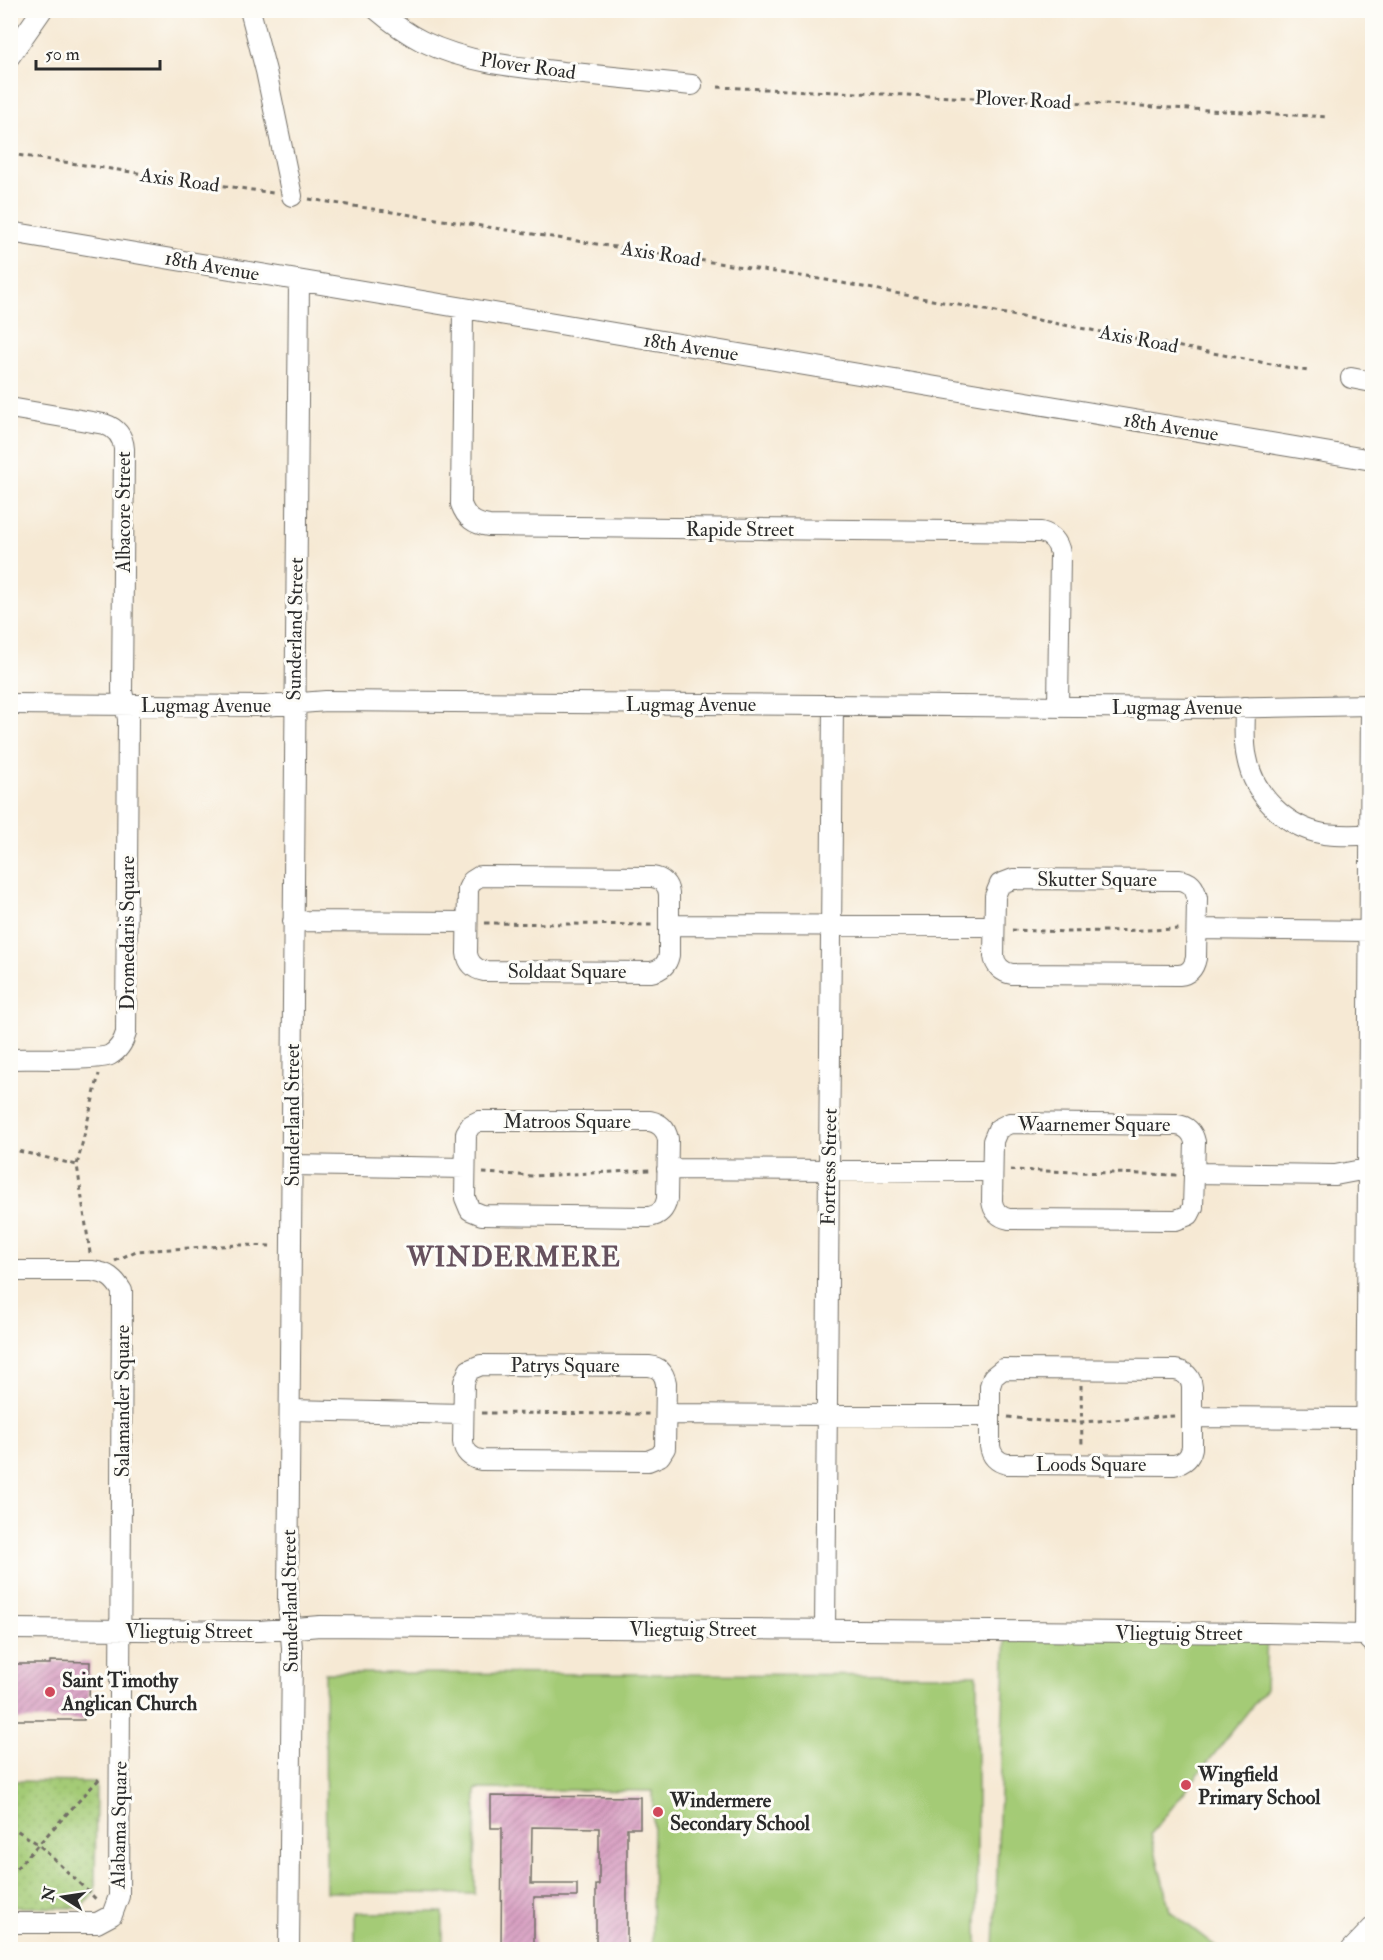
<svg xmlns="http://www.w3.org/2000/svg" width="1383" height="1960" font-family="'IM FELL Double Pica',serif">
<defs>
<pattern id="green-dots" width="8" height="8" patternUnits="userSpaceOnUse" patternTransform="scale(1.5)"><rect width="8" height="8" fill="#a4cb76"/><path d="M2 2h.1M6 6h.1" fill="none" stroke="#8dae66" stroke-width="1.8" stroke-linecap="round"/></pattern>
<pattern id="building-hatch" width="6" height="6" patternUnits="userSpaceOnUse" patternTransform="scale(1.5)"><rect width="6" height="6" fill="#d598be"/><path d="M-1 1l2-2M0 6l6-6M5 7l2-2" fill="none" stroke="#ad7c9b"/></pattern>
</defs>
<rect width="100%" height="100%" fill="#fdfcf7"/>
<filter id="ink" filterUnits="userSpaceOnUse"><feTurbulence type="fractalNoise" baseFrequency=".0167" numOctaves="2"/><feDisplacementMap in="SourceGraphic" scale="12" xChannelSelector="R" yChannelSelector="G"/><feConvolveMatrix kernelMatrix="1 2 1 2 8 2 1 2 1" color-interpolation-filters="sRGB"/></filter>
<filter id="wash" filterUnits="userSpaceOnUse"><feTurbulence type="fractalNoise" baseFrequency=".008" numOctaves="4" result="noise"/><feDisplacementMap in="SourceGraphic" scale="24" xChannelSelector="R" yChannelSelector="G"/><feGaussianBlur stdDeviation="1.35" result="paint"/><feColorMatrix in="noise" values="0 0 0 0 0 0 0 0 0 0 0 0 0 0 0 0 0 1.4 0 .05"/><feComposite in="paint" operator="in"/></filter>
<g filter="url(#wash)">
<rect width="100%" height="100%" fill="#f6e9d4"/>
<path fill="url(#green-dots)" stroke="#687b50" stroke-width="1.5" d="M11 1781 96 1782 95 1893 80 1908 11 1907Z"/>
<path fill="#a4cb76" stroke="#687b50" stroke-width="1.5" d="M1006 1632 1267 1633 1265 1690 1151 1834 1170 1911 1219 1949 994 1950Z
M325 1673 977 1675V1949H652L653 1791 476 1789 475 1894 326 1892Z
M443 1912V1949H355V1913Z"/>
<g id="blocks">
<path fill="url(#building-hatch)" d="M50 1661 90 1662 89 1702H87V1714H84V1720H10V1664H50Z
M491 1796 640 1797V1828H627V1950H596V1885H599V1828L532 1827 531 1884H577V1897H534V1950H501L502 1828H491Z"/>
</g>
</g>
<g filter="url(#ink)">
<use href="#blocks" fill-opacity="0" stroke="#726e66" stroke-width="1.5"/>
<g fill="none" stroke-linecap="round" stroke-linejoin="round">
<g stroke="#726e66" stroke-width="22">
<path id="minor" d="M250 10 266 71 292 196
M377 10C391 22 406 33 422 41 469 64 523 68 574 73 613 77 652 81 692 85
M10 56 42 10
M10 232 1372 460
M463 309 461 504C466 518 474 524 489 526L1041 532C1052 535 1058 542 1060 553L1058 706
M1351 378 1372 382
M10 408 104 424C116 428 123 436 124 449L122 691 128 719 126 1033C123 1043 119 1050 110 1055 98 1061 28 1058 10 1059
M10 704 264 706 326 701 1210 708 1372 705
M1245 707C1245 724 1243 742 1247 758 1254 796 1286 827 1324 834 1339 836 1355 835 1370 835
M480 876 652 877C662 878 668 884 669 894V955C667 965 661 970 651 972L484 971C474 969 468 963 467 953L468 889 472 881Z
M1013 879 1179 880C1190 881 1195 887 1197 898L1196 958C1194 968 1189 974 1179 975L1012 974C1002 972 995 966 994 956L995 896 1000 884Z
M293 921 467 922
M669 925 994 926
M1197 929 1370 931
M479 1121H650C660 1123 666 1129 668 1139L667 1199C665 1209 660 1215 649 1217L482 1215 470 1210 465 1198 466 1133 471 1125Z
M1010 1123 1177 1125C1187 1126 1193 1132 1195 1142L1193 1207 1189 1215 1176 1220 1009 1219C999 1217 993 1211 992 1201L993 1141 998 1129Z
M292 1165 465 1168
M667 1169 992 1171
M1194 1173 1335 1175 1372 1168
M10 1271H92C108 1273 114 1278 122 1291L119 1896 112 1915 97 1923H10
M481 1365 649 1366C659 1367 664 1373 666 1383L665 1448 660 1456 648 1461 481 1460C471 1458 464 1452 463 1442L464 1382 469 1370Z
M1003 1369 1175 1370C1185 1371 1191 1377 1192 1387V1448C1190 1458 1184 1463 1174 1465L1007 1464C997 1462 991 1456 990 1446V1386L993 1377Z
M290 1410 463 1414
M666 1414 990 1416
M1192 1417 1366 1418
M10 1629 260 1631 320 1626 1267 1633 1365 1635 1372 1642
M825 1630 833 705
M1365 1635 1371 705
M289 1950 292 1648 288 1601 299 281
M1351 1950 1372 1928"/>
</g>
<path stroke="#726e66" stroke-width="3" stroke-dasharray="4.5 4.5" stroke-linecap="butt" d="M718 87 1070 102 1328 117
M10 154 273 193
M309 199 826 280 1308 371
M485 923 652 925
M1012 930 1069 932 1180 929
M10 1149 77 1165
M1010 1170 1178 1175
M483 1173 534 1176 650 1170
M90 1253 77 1165 99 1074
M115 1261 136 1251 240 1245 274 1246
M1081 1385 1082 1448
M482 1413 649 1414
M1008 1417 1041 1421 1080 1422 1175 1416
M10 1826 38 1844 98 1901
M10 1875 101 1777"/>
<use href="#minor" stroke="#fff" stroke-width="20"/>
</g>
</g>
<g fill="#d1495b" stroke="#fdfcf7" stroke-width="2">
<circle cx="50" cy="1692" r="6"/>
<circle cx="1186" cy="1785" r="6"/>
<circle cx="658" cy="1812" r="6"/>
</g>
<g text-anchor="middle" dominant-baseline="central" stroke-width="6" stroke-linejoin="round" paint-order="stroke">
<g font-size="20" fill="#2b2b2b" stroke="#fdfcf7">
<text transform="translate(528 66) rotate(8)">Plover Road</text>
<text transform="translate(1023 100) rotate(3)">Plover Road</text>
<text transform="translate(180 180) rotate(8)">Axis Road</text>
<text transform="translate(661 254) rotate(9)">Axis Road</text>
<text transform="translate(212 266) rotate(10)">18th Avenue</text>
<text transform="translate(1139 339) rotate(11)">Axis Road</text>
<text transform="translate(691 347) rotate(9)">18th Avenue</text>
<text transform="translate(1171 427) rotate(9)">18th Avenue</text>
<text transform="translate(123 512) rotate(-90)">Albacore Street</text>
<text x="740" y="529">Rapide Street</text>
<text transform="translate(295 629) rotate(-89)">Sunderland Street</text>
<text x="691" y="704">Lugmag Avenue</text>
<text x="206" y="705">Lugmag Avenue</text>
<text x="1177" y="707">Lugmag Avenue</text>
<text x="1097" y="879">Skutter Square</text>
<text transform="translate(127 933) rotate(-90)">Dromedaris Square</text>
<text x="567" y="971">Soldaat Square</text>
<text transform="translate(292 1115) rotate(-90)">Sunderland Street</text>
<text x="567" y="1121">Matroos Square</text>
<text x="1094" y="1124">Waarnemer Square</text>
<text transform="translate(829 1167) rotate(-89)">Fortress Street</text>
<text x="565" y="1365">Patrys Square</text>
<text transform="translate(122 1401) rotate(-90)">Salamander Square</text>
<text x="1091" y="1464">Loods Square</text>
<text transform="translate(290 1601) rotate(-91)">Sunderland Street</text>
<text x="693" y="1629">Vliegtuig Street</text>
<text x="189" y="1631">Vliegtuig Street</text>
<text x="1179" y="1633">Vliegtuig Street</text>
<text transform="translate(119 1825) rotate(-89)">Alabama Square</text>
</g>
<g font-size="20" font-weight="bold" fill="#2b2b2b" stroke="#fdfcf7" text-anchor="start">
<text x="62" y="1680">Saint Timothy<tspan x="62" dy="23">Anglican Church</tspan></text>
<text x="1198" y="1774">Wingfield<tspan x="1198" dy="23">Primary School</tspan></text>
<text x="670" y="1800">Windermere<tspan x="670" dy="23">Secondary School</tspan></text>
</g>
<g font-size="26" font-weight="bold" letter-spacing="1.5" fill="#66515e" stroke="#fdfcf7">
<text x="514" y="1258">WINDERMERE</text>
</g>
</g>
<rect width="1383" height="1960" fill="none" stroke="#fdfcf7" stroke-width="36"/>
<g transform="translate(63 1897) rotate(282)" stroke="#fdfcf7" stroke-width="4.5" paint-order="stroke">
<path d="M0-4.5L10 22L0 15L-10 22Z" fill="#2b2b2b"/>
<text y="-9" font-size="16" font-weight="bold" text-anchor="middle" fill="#2b2b2b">N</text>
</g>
<path d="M36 60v9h124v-9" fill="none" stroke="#2b2b2b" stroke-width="3"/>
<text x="45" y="60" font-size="18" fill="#2b2b2b" stroke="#fdfcf7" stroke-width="4.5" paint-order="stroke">50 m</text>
</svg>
